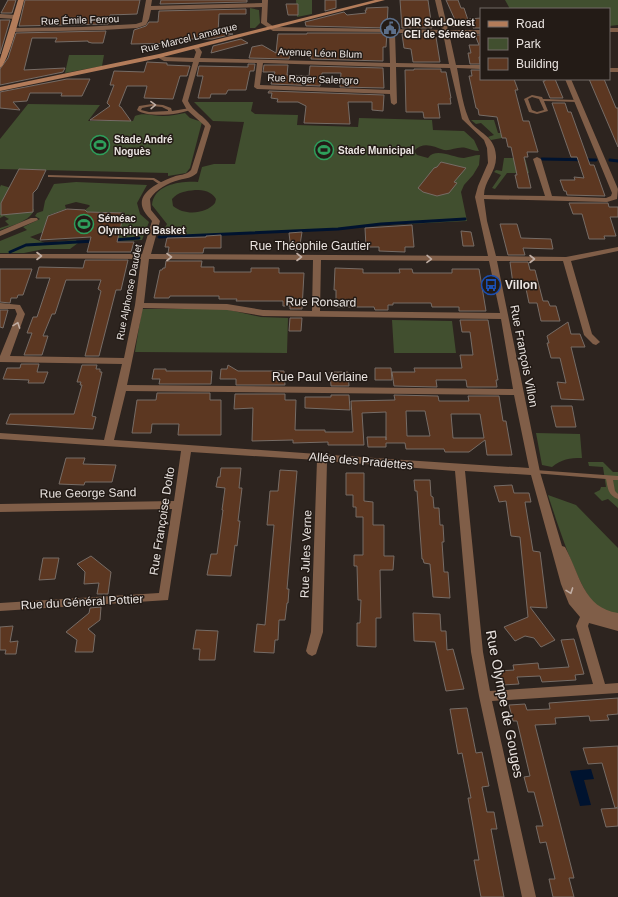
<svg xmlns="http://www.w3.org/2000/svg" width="618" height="897" font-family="Helvetica,sans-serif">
<rect width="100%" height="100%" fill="#2d241f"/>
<path fill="#414f2f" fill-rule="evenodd" d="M296 0H312V14L297 17Z
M505 0H618V25L609 26V9H510Z
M250 8 259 10 260 23 255 28H250Z
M69 55H104L102 66 65 73Z
M194 102H253L251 111 255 114 298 115 297 125 358 127 359 118 432 120 433 130 464 131 474 140 479 151C474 151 471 149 466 148 458 146 451 151 444 150 433 146 423 141 414 151L417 155 428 158C436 147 453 158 464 158 470 157 474 155 480 155L479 165 473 175 464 185 461 192 467 221 366 226 330 230 159 238 167 224 152 205C154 184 181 181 198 182L202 167 214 164H235L244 122 213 121ZM195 190C204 190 211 191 216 199L215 203C206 214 185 216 173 206L172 199C178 192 186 191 195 190Z
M28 104 100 105 88 121H133L135 116C143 112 154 116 163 116 171 116 178 114 185 113L190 118 202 122 190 168 186 173 168 176V173L0 169V139Z
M471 120H494L498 133H501L502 138 491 140 488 137 494 135 481 123 476 124Z
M504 158H525L529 173H507L495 189 492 188 501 175 494 172 496 170 502 171Z
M76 182 147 185 137 203 140 214 149 222 142 240 97 242 104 234H119L124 213 87 212 85 210 90 206 89 205 76 202 65 205 66 209 49 215 43 232 30 237 45 243 76 240 78 243 70 249H44L24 253H0V241L27 230 23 227 40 219 35 216 37 213 43 211 45 201 54 184Z
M1 185 21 191 6 194 4 198 33 201 32 204 1 207V213L34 209C32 221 10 226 0 230V228L9 225 5 221 9 219 4 216 0 218V187Z
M142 309H225L261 317 288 318 287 353 135 352Z
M392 320 452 321 456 353H394Z
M536 433 580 434 582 458C569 458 562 459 552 467L542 465Z
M588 462H603L613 472H618V508L608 499 602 501 594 493 600 490 601 487H606L603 467 589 466Z
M548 495 576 505 618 548V614C612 612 603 611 598 607 579 593 556 519 548 495Z"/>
<path fill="#00132f" d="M591 769 594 779 584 780 591 805 580 806 570 771Z"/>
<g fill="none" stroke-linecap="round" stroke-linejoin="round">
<path stroke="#00132f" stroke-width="3" d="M542 159 596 160
M610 160 618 161
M159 237 338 229 381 224 465 219
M113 240 139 238
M10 252 26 245 94 241"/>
</g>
<path fill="#5c3721" stroke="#766c66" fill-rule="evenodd" d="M8 0H16L12 13H1Z
M25 0H140L137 14 110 15 108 24 19 26Z
M161 0H247V2L160 4Z
M325 0H336V8L325 11Z
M400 0H428L432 28H402Z
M446 0H458L461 8H464L468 20H455Z
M286 4H298V15H288Z
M388 7 387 28 306 26 305 22 344 12 347 15 366 13 365 10H367L366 8Z
M246 9V14H219L218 33 233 34 212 39H186L185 43 131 44 134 30 146 26 149 22H158L159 11Z
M481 18V28H473L474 24 470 23 469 19Z
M0 20H10L0 54Z
M106 31 103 43H92L88 42V41L55 42 57 38H32L24 70 65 68 63 72 0 85V69L8 58 16 33Z
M307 33H387L386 47H383V61L311 59V55L290 54 289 59 249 58 252 47 262 45 276 53 278 34H307Z
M402 34H433V37H436L440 62H413L411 49 404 48Z
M475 35H481V57H479L480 64H470L468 53H471L469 45H479Z
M241 39 248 43 211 53 213 46Z
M147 62 167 63V65L190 66 187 76H180L173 99 144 98 147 86H127L119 106 121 107 131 121 90 120 110 106 107 103 114 85H110L114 71 144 72Z
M248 64H255L254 71H250L246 90H228L226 94H211L210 98H198L203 76H197L199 66 248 67Z
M264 65H288L287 75 309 76 310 66 383 68 384 88 340 87 341 73H322L320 86 271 84 275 72H263Z
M414 69H441V72H446L451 98H450L451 104H438L440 118H424L423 112H406L405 70H414Z
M471 70H481V79H514L518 90H515L523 121H529L538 152H527L528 157H524L531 188H518L515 175H517L511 147H508L506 138H502L497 117 479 115 478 109 476 108 469 76H472Z
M67 79H90L82 96H61L62 93H30L27 101 13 102 20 110 0 108V92Z
M545 79H555L563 98H550L543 81H545Z
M589 79H604L616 108H618V147Z
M269 91 384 95 383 111 372 110V102H348L350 124 304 123 306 106 298 102H277L278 99 271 98 272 93H268Z
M552 103H565L568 112H571L590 165H594L605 196 567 195 566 191H564L560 180H575L574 177 584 178 577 157H571Z
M441 162 466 168 454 182 457 183 449 193 437 196 423 192 418 188 434 168 437 167Z
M19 169 46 170 37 189 33 193V212L1 215V203Z
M569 203H608L609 207H618V217H610L616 236H604L605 239H589L582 214H573Z
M67 209 85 210 87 212 124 213 117 242H134L131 252H87L91 237 40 240 48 216Z
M500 224H517L521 238 551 239 553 249 523 248 525 255H508Z
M412 225 414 247H405V252L379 251V247H366L365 228Z
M461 231 471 232 474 246H463Z
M302 232 299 251 291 250 289 233Z
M221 235V248H204L203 253H168L169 247H165L167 238 206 237V236Z
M85 260H128L121 290H116L99 356H85L101 291 98 289 101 280H66L55 314H52L43 336H48L42 355H24L32 333H27L33 317H37L50 278H36L39 267 83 268Z
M166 261H202L201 267H214V272H251V268H279V273H304L302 309H290V306H283V301H236L237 299H219V296H170L169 298H154L160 270H162L163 268H165Z
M510 262H528L530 270H535L543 301H548L550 306H556L560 321H541L537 303H529L525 284H513Z
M335 268 363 269V273H400L399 269H412L413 273H452V269H479L486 311H459V307H432L431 303H393V305H388V310H375L374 307H336V290H334Z
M0 269H32L23 295H18L17 298H11L10 303 0 302Z
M0 310H8L3 328 0 327Z
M290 318H302L301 331H289Z
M460 320H488L498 380H496L497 387H467L466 380H436L437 387 394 386 392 372H415L414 368H462L460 355H473L470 332H462Z
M568 322 571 334H580L585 347H571L584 400 561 399 557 382 566 383 560 358H551L547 343H549L547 336Z
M21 364H39L37 372H48L44 383H28L29 380 3 379 7 368H20Z
M82 365H97L96 369H100V372H102L92 416 96 417 93 429 6 424 10 414H74L82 385H80L81 382H77Z
M228 365 238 371H284L285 385H236V379H220L221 369H227Z
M375 368H391L392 380H375Z
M154 369H166V371H212L211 384H159L160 379H152Z
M330 372H348L349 386H331Z
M157 393H210V400H221V435H178L179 424H152L151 433H132L137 400H156Z
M235 394H285V400H296L295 430H325V432H353L351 401 395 400 394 395 438 396 439 401H469L468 396H499L503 421H506L512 455H487L485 440 469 452H445L444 449H406L405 443H386V447H368L367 437H386V440V412L362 413 364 445H328V442L293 443V440L252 441 253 408 234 409ZM406 411H425L430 436H407ZM451 414H480L484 438H453Z
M331 395H349L350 410 305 408V397H331Z
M551 406H572L576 427H556Z
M66 458H85L83 464 116 465 112 482H85L84 485 59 484Z
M221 468H241L239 488H242L238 521H240L237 546 235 545 231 576 207 575 211 554H217L223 510H222L225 488 216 487 218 477H220Z
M280 470 297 471 287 589H289L288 603H287L285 620H279L278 640H275L274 653 254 652 257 624 265 625 274 525H267L270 491H278Z
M346 473H364V501L373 502V525H384V556H394L393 570H380L381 618H376V647L357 646V623H360L361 600H358L357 566H354V555H363V517H356V507H353V495H346Z
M414 480H430L431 496 433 497 434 508H439L440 525H443L444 542H442L444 572H448L450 598 433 597 430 564 424 563 423 559H422L417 491H415Z
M512 485 514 493H529L531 502H525L533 551 540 552 547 608 530 607 555 640 541 647 534 638 525 636 515 641 504 627 528 617 520 537 511 536 506 501 499 502 494 486Z
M91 556 111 572 108 594H97L99 583 84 584 85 572 77 564Z
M43 558H59L55 579 39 580Z
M101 607 100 620 88 629 95 635 93 652H75L77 640 66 632 89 613 90 608Z
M413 613 440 614 441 631H446L447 650 453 649 464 689 446 691 435 642 414 641Z
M13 626 10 642 18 641 16 654H5L6 650H0V627Z
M196 630 218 631 215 660H199L200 649H193Z
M574 639 584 674 575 675 576 680 542 682 540 676 517 677 519 684 502 685 498 671 514 670 513 665 538 663 539 669 569 667 561 640Z
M618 698V714L607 715 609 720 590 721 589 716 555 718 556 724 535 725 574 878H569L574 897H553L549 879H555L546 842 540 843 536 826H543L534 792H528L524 777 530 776 517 721H513L509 705 525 704 527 710 550 709 549 703Z
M467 708 476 753 482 752 489 786 482 787 487 812H494L497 829H491L504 897H481L474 860H479L468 798H471L462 753 458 754 450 709Z
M618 746V807L615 808 602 763 588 764 583 748Z
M618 808V826L606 827 601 809Z"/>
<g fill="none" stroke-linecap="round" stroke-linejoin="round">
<path fill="#805e48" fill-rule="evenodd" d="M471 24H472V26L445 27 443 26 445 25Z
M532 95 542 97 543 99 578 100 580 101 578 102 544 101 548 111 537 114 529 112 524 99ZM532 97 539 99 544 110 537 112 532 110 528 99Z
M152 104 163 105 171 108 172 111 190 108 192 109C181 115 147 118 137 110L139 106ZM152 106 162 107 168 110V111L149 112 141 110 142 108Z
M48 175 154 178 164 184V185H160L153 180 50 177H48Z
M535 470 618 476V480H613L615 491 618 494V499C608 495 608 489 606 479L533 473 532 472Z"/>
<path fill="#805e48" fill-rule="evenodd" d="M146 0H152L151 6 262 3V0H268L267 22 274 27 442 30 435 0H441L448 30H481V34L449 33 456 65H481V69L457 68C460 84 462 102 468 117 473 132 495 133 496 156 497 171 484 181 484 195L545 196 533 159 537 157 541 159 552 196 606 198 611 196 612 193 565 79H571L618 189 617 199 607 202 484 199 487 221 496 256 566 257 618 247V251L571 261 592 334 600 342 596 345 593 344 584 335 563 261H497L540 472 562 546 565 547C580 574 583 608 618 613V631L589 623 588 626 605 684 618 683V693L492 701 536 897H522L479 696 471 652 455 471 327 461 323 632 316 654 312 656 308 654 306 651 311 632 317 460 191 452 168 600 0 611V603L159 593 172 509 0 512V504L174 501 181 451 0 439V433L104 440 122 364 0 362V356L17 314 15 309H0V303L20 305 25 314 10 356 124 358 135 305 141 259 0 258V254H142L152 221C150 218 146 215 144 211 134 193 160 182 173 177 180 174 185 176 191 170L205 126 187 110 182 101 193 62 164 61 157 57V55H161L165 57 194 58 196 52 193 47 196 45 198 46 202 52 200 58 390 63 389 32 273 31 261 23 262 7 151 10 149 19 146 25 137 28 103 30 12 32 9 30 12 28 82 27 136 24 142 22ZM395 33H443L449 64 396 63ZM199 62 257 63 254 87 257 89 390 94 391 103 394 105 397 103 396 67 450 68 462 119 484 140 487 148 488 163 478 186 475 197 488 256 151 254 160 221 151 210 150 199C156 189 168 183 179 180 187 178 191 178 197 173L211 126C205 116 193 112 188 101ZM263 63 390 67V90L260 85ZM149 259 313 260 312 311 263 310 227 304 144 303ZM321 260 489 261 500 313 320 311ZM143 308 227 310 263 316 501 319 513 389 127 385ZM126 391 514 395 529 468C390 460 252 449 114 440ZM465 471 531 475 561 584 569 604 580 617 576 626 593 684 490 691 483 652Z
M0 14 16 15 19 17 16 19 0 18Z
M609 28H618V32H609Z
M609 68H618V72H609Z
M31 218H37L38 220 0 236V231Z"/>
<path fill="#b37c5a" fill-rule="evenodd" d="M18 0H24C21 12 8 64 0 68V59Z
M375 0H385L159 58 0 91V87L159 54Z"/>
</g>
<defs><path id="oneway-chevron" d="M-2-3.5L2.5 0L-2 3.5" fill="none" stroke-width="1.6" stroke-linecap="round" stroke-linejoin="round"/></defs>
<g stroke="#c0aea4">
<use href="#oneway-chevron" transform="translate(153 105) rotate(-1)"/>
<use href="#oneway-chevron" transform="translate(39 256)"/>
<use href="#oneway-chevron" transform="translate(169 257)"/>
<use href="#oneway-chevron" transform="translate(299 257)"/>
<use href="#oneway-chevron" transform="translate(429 259) rotate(1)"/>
<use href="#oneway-chevron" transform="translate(532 259)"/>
<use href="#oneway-chevron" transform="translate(17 325) rotate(-70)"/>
<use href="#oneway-chevron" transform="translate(570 591) rotate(70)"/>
</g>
<defs>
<g id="civic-ring" transform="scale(1)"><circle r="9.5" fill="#231b16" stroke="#5c6f8a" stroke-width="1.5"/><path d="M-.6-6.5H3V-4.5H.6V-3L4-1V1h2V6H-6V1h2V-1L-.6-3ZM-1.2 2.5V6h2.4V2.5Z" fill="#5c6f8a"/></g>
<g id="stadium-ring" transform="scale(1)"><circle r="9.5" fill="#231b16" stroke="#2e9e5b" stroke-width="1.5"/><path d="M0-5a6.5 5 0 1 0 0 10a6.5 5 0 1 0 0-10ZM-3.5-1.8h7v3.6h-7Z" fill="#2e9e5b"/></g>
<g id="bus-ring" transform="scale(1)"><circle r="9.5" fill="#231b16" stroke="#1a4fb4" stroke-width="1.5"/><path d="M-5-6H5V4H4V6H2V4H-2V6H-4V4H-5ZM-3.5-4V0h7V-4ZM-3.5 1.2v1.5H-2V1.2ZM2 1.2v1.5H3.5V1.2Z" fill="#1a4fb4"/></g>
</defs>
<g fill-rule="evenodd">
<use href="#civic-ring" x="390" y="28"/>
<use href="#stadium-ring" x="100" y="145"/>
<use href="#stadium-ring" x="324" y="150"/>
<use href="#stadium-ring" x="84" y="224"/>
<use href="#bus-ring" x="491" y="285"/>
</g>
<g text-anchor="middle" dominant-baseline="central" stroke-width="3" stroke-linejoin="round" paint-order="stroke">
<g font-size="10" fill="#eae4e1" stroke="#231b16">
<text transform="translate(80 20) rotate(-2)">Rue Émile Ferrou</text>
<text transform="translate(189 38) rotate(-14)">Rue Marcel Lamarque</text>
<text transform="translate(320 53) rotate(2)">Avenue Léon Blum</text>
<text transform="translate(313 79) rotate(2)">Rue Roger Salengro</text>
<text transform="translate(129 292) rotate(-79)">Rue Alphonse Daudet</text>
</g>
<g font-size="10" font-weight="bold" fill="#eae4e1" stroke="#231b16" text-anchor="start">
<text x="404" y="22">DIR Sud-Ouest<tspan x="404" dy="12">CEI de Séméac</tspan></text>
<text x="114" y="139">Stade André<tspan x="114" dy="12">Noguès</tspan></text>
<text x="338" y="150">Stade Municipal</text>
<text x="98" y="218">Séméac<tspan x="98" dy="12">Olympique Basket</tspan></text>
</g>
<g font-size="12" fill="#eae4e1" stroke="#231b16">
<text x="310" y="246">Rue Théophile Gautier</text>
<text transform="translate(321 302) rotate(1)">Rue Ronsard</text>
<text transform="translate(524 356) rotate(79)">Rue François Villon</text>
<text x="320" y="377">Rue Paul Verlaine</text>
<text transform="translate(361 461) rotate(5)">Allée des Pradettes</text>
<text transform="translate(88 493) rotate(-1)">Rue George Sand</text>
<text transform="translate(162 521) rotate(-81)">Rue Françoise Dolto</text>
<text transform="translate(306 554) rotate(-88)">Rue Jules Verne</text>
<text transform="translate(82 602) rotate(-3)">Rue du Général Pottier</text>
</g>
<g font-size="12" font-weight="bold" fill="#eae4e1" stroke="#231b16" text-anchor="start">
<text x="505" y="285">Villon</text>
</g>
<g font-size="14" fill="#eae4e1" stroke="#231b16">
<text transform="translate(505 704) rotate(79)">Rue Olympe de Gouges</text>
</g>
</g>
<rect x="480" y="8" width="130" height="72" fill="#231b16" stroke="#736b67"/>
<rect x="488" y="21" width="20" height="6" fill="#b37c5a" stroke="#736b67"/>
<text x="516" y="28" font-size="12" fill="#eae4e1">Road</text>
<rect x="488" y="38" width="20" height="12" fill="#414f2f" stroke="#736b67"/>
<text x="516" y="48" font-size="12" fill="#eae4e1">Park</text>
<rect x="488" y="58" width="20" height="12" fill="#5c3721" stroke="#736b67"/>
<text x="516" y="68" font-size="12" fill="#eae4e1">Building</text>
</svg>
